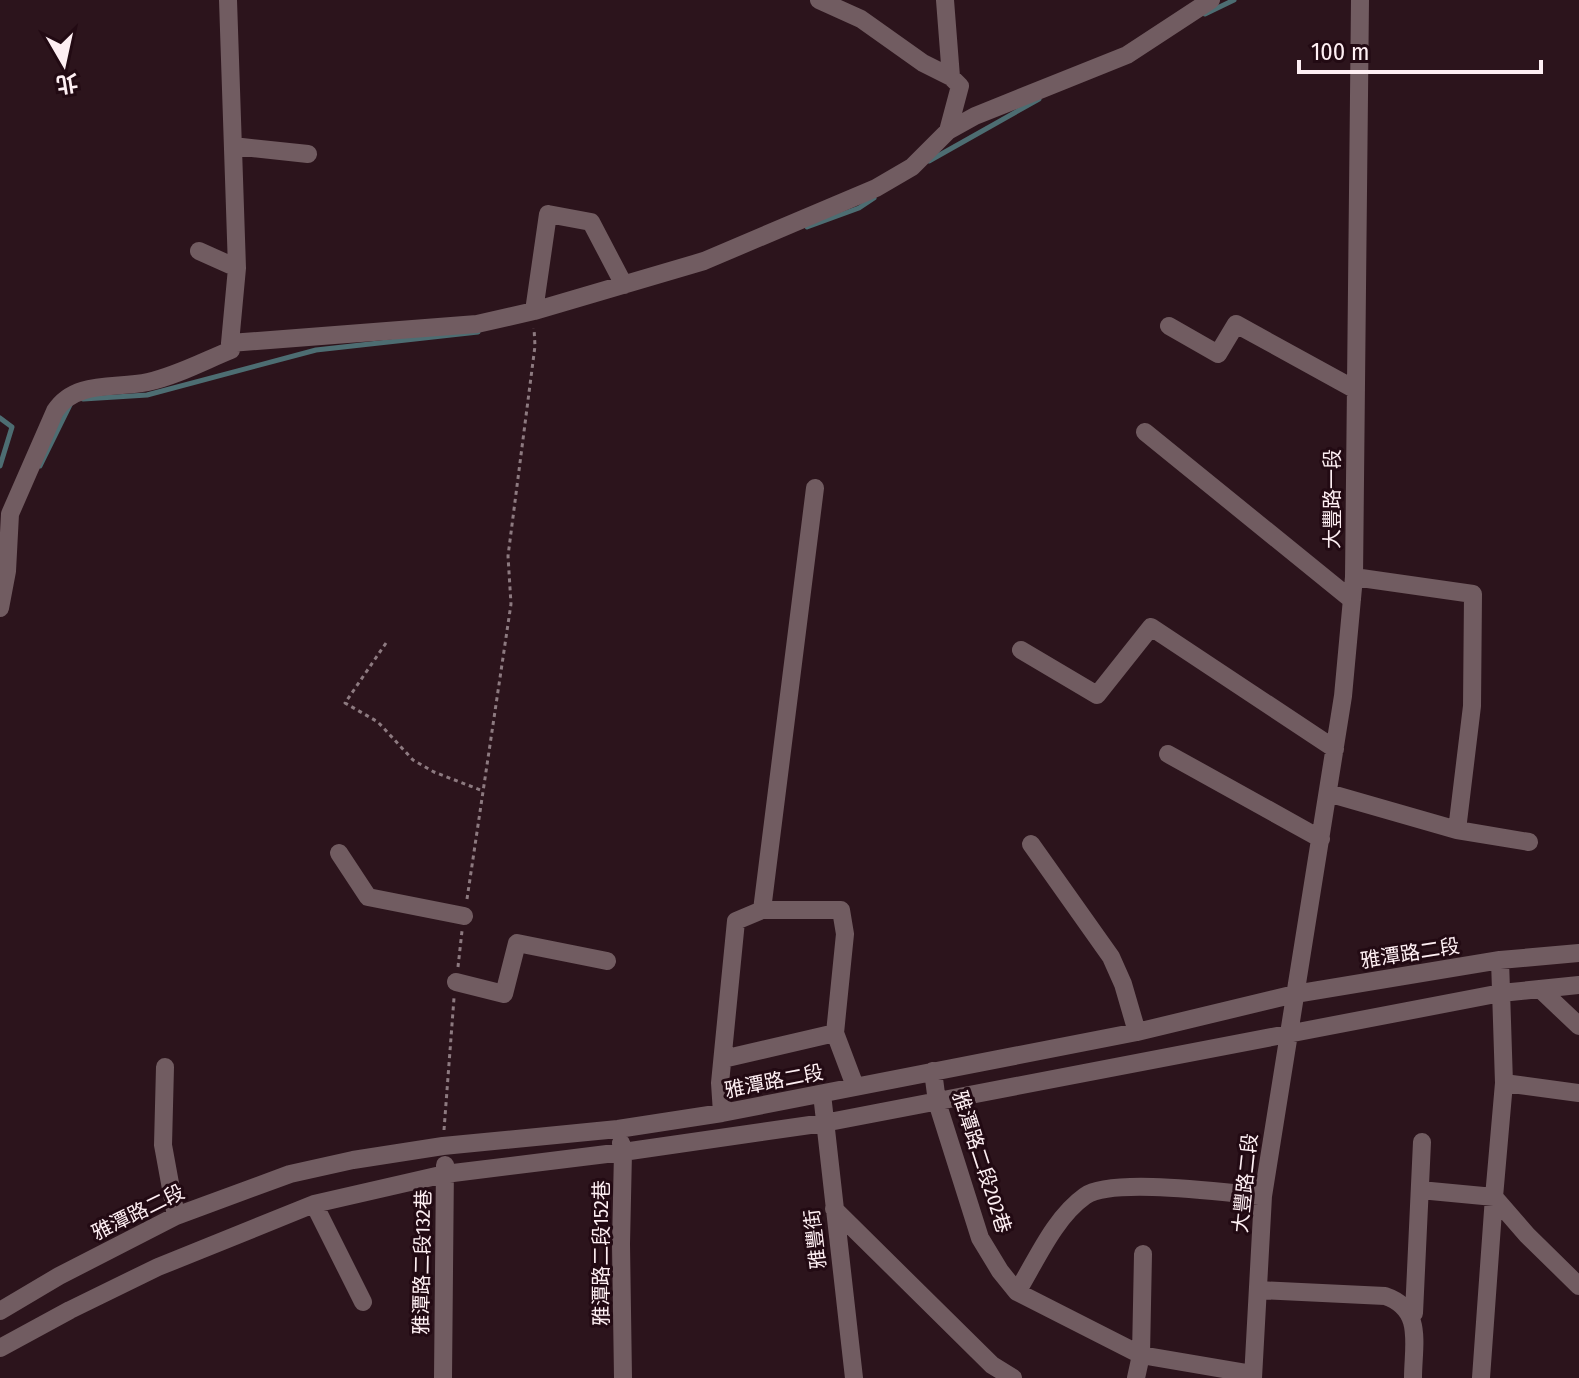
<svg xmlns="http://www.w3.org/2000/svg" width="1579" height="1378" font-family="'Fira Sans Condensed','Noto Sans TC',sans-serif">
<rect width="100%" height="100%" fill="#2c141c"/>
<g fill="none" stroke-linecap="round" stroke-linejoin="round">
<path stroke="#4d6d72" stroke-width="5" d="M1205 14 1234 0
M929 161 1039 99
M807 227 859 208 874 198
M83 399 147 395 316 350 478 332
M0 418 12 427 0 466
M40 466 71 403"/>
<path stroke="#8d7a80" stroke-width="3" stroke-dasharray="4 4" stroke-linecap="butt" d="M386 643 345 703 378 722 413 760 434 772 483 791
M467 899 511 604 508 556 535 346 534 328
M458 967 462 931
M444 1130 454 998"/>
<path stroke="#715c61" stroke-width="18" d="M228 0 237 268 230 343
M819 0 861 19 923 63 951 77 960 86 948 131
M945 0 951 77
M233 146 308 154
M199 251 237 268
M534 311 548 214 591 222 624 285
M1169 326 1218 354 1236 324 1356 390
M1145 432 1352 600
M0 608 7 571 10 514 55 411C75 380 115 389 148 382 176 376 204 361 231 350L230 343 477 324 534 311 704 261 876 188 912 167 948 131 975 116 1127 55 1211 0
M1021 650 1097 695 1151 627 1335 749
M1168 754 1321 839
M1328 793 1457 830 1472 706 1473 594 1354 577
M1457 830 1529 842
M1031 844 1111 957 1123 984 1137 1032
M339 853 368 897 464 916
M762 910H841L845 934 835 1033 855 1086
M1500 960 1504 1083 1494 1197 1527 1235 1579 1286
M456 982 504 994 517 943 607 961
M1540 989 1579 1026
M723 1059 835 1033
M165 1067 163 1145 176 1216
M933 1071 937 1102 980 1238 1000 1271 1017 1292 1141 1355 1253 1374
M1504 1083 1579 1093
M822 1094 854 1378
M722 1113 720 1083 736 921 762 910 815 488
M621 1143 623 1152 621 1244 623 1378
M1420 1190 1494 1197 1481 1378
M314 1204 363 1302
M834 1209 992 1365 1013 1378
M1258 1290 1385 1296C1424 1309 1413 1345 1413 1378
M1017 1292C1036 1261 1054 1218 1085 1196 1112 1177 1226 1193 1263 1196
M0 1311 59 1276 176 1216 290 1174 353 1160 443 1146 618 1129 722 1113 1137 1032 1295 994 1500 960 1579 953
M1414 1313 1422 1142
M0 1348 70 1310 158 1267 314 1204 445 1174 623 1152 824 1123 1501 993 1579 985
M443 1378 445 1165
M1136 1378 1141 1355 1143 1254
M1253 1378 1263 1196 1343 696 1354 577 1360 0"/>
</g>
<g text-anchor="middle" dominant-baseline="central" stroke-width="6" stroke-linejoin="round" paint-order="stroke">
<g font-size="20" fill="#feeff3" stroke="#220a13">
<text transform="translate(1332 499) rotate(-90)">大豐路一段</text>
<text transform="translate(1410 953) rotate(-9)">雅潭路二段</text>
<text transform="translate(774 1081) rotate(-11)">雅潭路二段</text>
<text transform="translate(982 1162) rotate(72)">雅潭路二段202巷</text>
<text transform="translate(1245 1183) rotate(-84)">大豐路二段</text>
<text transform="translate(138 1212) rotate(-26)">雅潭路二段</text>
<text transform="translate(815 1239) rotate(-97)">雅豐街</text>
<text transform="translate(601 1253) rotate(-90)">雅潭路二段152巷</text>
<text transform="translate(422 1262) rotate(-89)">雅潭路二段132巷</text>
</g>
</g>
<g transform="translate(64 64) rotate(171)" stroke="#220a13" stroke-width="6" paint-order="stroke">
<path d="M0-6L14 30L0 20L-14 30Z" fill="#feeff3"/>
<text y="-12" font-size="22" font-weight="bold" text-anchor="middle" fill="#feeff3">北</text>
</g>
<path d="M1299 60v12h242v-12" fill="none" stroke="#feeff3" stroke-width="4"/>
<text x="1311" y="60" font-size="24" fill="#feeff3" stroke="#220a13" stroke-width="6" paint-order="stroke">100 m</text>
</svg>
